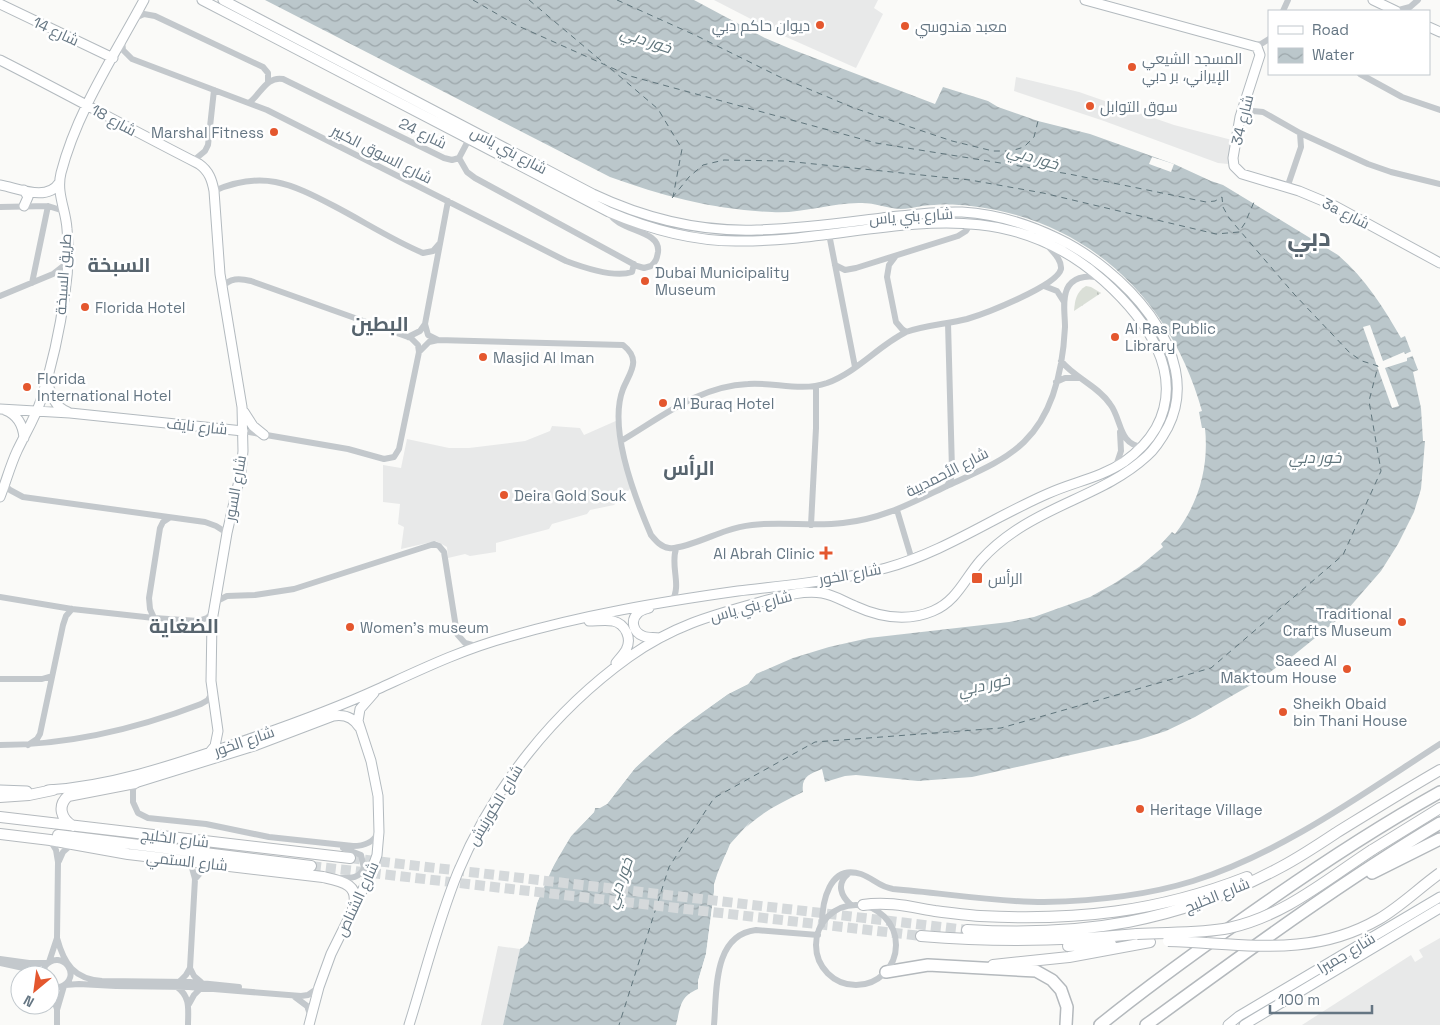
<svg xmlns="http://www.w3.org/2000/svg" width="1440" height="1025" font-family="'Space Grotesk',Cairo,sans-serif">
<defs>
<pattern id="park-tufts" width="24" height="20" patternUnits="userSpaceOnUse" patternTransform="scale(1.25)"><rect width="24" height="20" fill="#dadfd7"/><path d="M3 7l-1-3M5 7V3M7 7l1-3M15 17l-1-3M17 17v-4M19 17l1-3" fill="none" stroke="#b4b9b4"/></pattern>
<pattern id="water-waves" width="16" height="10" patternUnits="userSpaceOnUse" patternTransform="scale(1.25)"><rect width="16" height="10" fill="#bbc7cb"/><path d="M0 5q4-4 8 0t8 0" fill="none" stroke="#9ca6aa"/></pattern>
</defs>
<rect width="100%" height="100%" fill="#fafaf8"/>
<path fill="#e8e9e9" d="M714 0H878L874 8 883 14 856 68 784 36Z
M1016 77 1079 92 1174 125 1232 140 1228 164 1218 163 1104 121 1014 91Z
M618 420 633 486 614 505 590 510 587 514 552 524 549 529 496 543V552L470 556 465 554 448 558 447 547 436 541 401 549 404 527 398 524 400 504 383 502V465L401 468 407 439 449 448H469L525 441 550 431 552 426 580 428 584 435Z
M1440 938V1025H1302L1411 955 1415 962 1423 957 1419 950Z
M498 946 520 949 503 1025H481Z"/>
<path fill="url(#park-tufts)" d="M1086 286 1091 287 1101 293 1074 311C1075 300 1076 292 1086 286Z"/>
<path fill="url(#water-waves)" d="M265 0H694L765 38 791 49 935 104 943 87 988 101 998 107 1038 121 1090 134 1174 164 1211 181 1223 185 1338 255C1366 279 1383 307 1401 338L1405 336 1418 370 1413 372 1421 408 1423 441H1425L1421 489 1414 512 1398 544 1381 571 1341 617 1294 655 1256 682 1195 717 1166 731 1138 740 972 777 918 781 856 775 845 776 825 782 822 769C809 774 801 777 803 792 767 809 735 827 721 865 717 874 714 882 714 892L706 954 698 981V989C679 997 681 1007 676 1025H503L520 949 528 942 537 903 557 858 571 836 594 812 595 808 607 804 635 768 674 733 728 694 748 684 756 674 793 658 829 647 869 638 1009 622 1034 617 1090 597 1115 583 1139 567 1163 547 1161 544 1172 532 1175 534C1199 503 1209 467 1205 428H1202L1199 412 1202 411C1171 299 1088 220 971 206 955 204 938 204 922 206 915 207 907 209 900 209 887 208 875 203 862 203 833 202 802 214 772 212 715 210 663 196 610 177Z"/>
<path fill="#fafaf8" d="M1152 157 1174 164 1171 172 1149 164Z
M1370 325 1383 361 1404 352 1405 354 1412 351V353L1413 356 1407 358V361L1385 368 1399 406 1392 408 1363 327Z
M756 674 748 684 728 694 691 720 649 754 635 768 607 804 600 808H595L594 812 571 836 547 877 537 903 528 942 522 948H518L521 943 526 941 535 902 545 876 569 835 592 811V807L606 802 633 766 647 753 690 717 727 692 747 682 752 675Z
M751 821 732 846 716 884 709 955 701 981 700 989H698V981L706 954 714 892V884L730 844Z"/>
<g fill="none" stroke-linecap="round" stroke-linejoin="round">
<path stroke="#60757c" stroke-width="1" stroke-dasharray="6 5" stroke-linecap="butt" d="M473 0 516 25 630 76 876 143 1069 174 1206 202 1215 201 1222 197 1223 207 1229 218 1294 294 1350 353 1362 361 1378 366 1369 401 1381 471 1343 555 1211 668 1001 728 815 742 714 798 669 867 619 1025
M529 0 605 64
M617 0 697 36 780 77 854 108 952 141 993 151H1011L1024 147 1034 137 1038 121
M610 68 658 109 682 149 673 197
M672 198 689 177 703 165 724 160 785 161 970 180 1043 193 1216 234 1239 232 1245 223 1254 202"/>
<path stroke="#d5d9db" stroke-width="10" stroke-dasharray="10 5" stroke-linecap="butt" d="M350 858 967 930
M311 866 921 936"/>
<g stroke="#b3babf" stroke-width="11">
<path id="secondary" d="M223 0 593 194C646 219 699 232 757 230 799 229 841 223 882 218 909 215 935 211 962 212 995 214 1028 224 1057 238 1119 267 1206 352 1168 427 1162 438 1156 448 1147 456 1109 491 1057 502 1015 531 1003 539 991 549 981 560 965 578 957 601 933 611 907 622 879 617 855 606 843 601 834 595 822 593 801 590 780 597 760 602 709 616 673 626 629 657 554 711 494 786 458 872 438 921 425 974 409 1025
M1085 0 1257 47 1260 55 1240 117 1233 158 1234 166 1242 174 1299 191 1335 206 1440 263
M1373 0 1396 11
M0 4 113 58
M1429 27 1440 32
M0 60C67 94 132 130 199 164 209 171 212 180 214 191L220 274 242 407 243 451 241 472 227 533 212 621 211 681 218 731 215 746 210 752
M0 185C18 188 47 202 59 183
M24 206 28 197 24 190
M47 381C51 394 54 407 68 412
M0 409 70 413 243 431
M5 410C18 415 23 425 24 438
M244 412 253 426 264 435
M0 497C6 482 10 466 17 451 25 434 35 418 41 400 52 366 60 329 65 293 68 273 69 249 67 229 66 210 56 193 61 173 77 111 114 56 144 0
M649 608C646 609 641 610 638 613 630 620 633 632 643 636 648 638 654 637 659 638
M589 621C597 621 606 620 613 621 626 624 632 639 626 650 623 655 619 659 616 663
M135 783 254 746 333 716C344 714 353 717 359 727
M0 790 27 791
M48 790C110 786 170 766 229 746 279 729 330 711 378 689 422 669 461 650 508 637 583 615 660 602 738 591 787 585 838 581 886 568 944 552 992 518 1047 494 1073 482 1100 478 1124 462 1138 452 1148 442 1156 428 1186 373 1145 318 1104 281 991 179 867 243 736 241 692 241 649 229 609 212L202 0
M309 1025 319 987 331 954 370 875 377 855 379 832 378 796 371 761 358 721 360 709 374 693
M1228 1025 1239 1016 1440 897
M1244 1025 1440 908"/>
</g>
<g stroke="#b5babe" stroke-width="12">
<path id="primary" d="M0 797 29 795 53 790
M0 817 350 858
M73 826C61 819 57 806 68 796L135 783
M0 834 50 840 128 854 323 877C341 881 361 884 353 908
M58 835 311 866
M1372 850 1440 808
M863 905C888 901 911 907 935 911 950 913 965 915 980 916 1075 921 1158 912 1247 877
M967 930C1082 937 1179 922 1281 867 1300 857 1318 845 1336 833 1370 812 1405 790 1440 770
M921 936C994 942 1065 941 1137 934
M1068 946 1111 944
M993 965 1069 957 1150 942"/>
</g>
<g stroke="#b4b9bd" stroke-width="14">
<path id="highway" d="M1372 873 1440 839
M886 972 928 965 1036 971 1052 980 1061 990 1067 1007 1066 1025
M1100 1025C1153 982 1208 943 1264 904 1321 864 1379 826 1440 792
M1146 1025C1242 955 1338 884 1440 823"/>
</g>
<path stroke="#c3c8cc" stroke-width="6" d="M1283 11 1288 0
M1395 11 1410 7 1418 0
M135 18 144 14 155 16 263 67 268 73V83
M122 41 123 50 132 59 267 110 566 261C582 267 615 278 632 272L634 264
M1255 45 1261 44 1269 39
M1360 74 1402 97 1440 110
M249 103C261 94 266 76 283 79L444 158 452 160 459 158
M1240 117 1253 111 1263 112 1300 133 1368 164 1391 172 1440 184
M459 158 467 172 475 178 637 266 644 268 651 266C656 262 657 258 658 252 661 229 617 232 609 212
M459 158 469 139
M193 161 205 151 208 145 214 90
M1287 188 1301 147 1300 133
M214 191C262 170 290 183 334 206 363 221 392 240 423 253L433 251 440 243
M0 207 48 206 64 211
M829 234 855 367
M895 257 889 265 887 277 896 322 902 329 906 332
M835 265 845 270 856 268 958 236 966 231 971 223
M32 283 48 206
M1044 286 1057 291 1064 302
M222 287C230 278 239 278 251 281L411 338 418 345 419 352
M0 296 53 274 67 263
M425 324 428 335 438 340 623 345C642 360 630 372 623 389 608 428 635 498 651 535 656 541 661 547 669 548 681 550 713 535 726 531 735 528 743 526 752 525 782 521 813 527 843 523 883 519 913 502 949 485 975 473 1003 462 1024 442 1054 413 1063 367 1065 327 1065 314 1062 300 1067 289 1072 278 1085 275 1096 277
M408 337 420 331 425 324 448 201
M1061 361C1075 378 1098 386 1110 404 1122 419 1118 445 1143 447
M1056 382 1065 378H1078
M243 431 348 449 384 459 394 457 399 449 419 352 429 342 438 340
M621 441C662 417 699 386 748 384 775 382 800 392 827 383 857 372 878 346 906 332 926 325 947 324 967 319 984 314 1057 286 1061 269 1062 260 1053 252 1048 246
M1116 466 1121 451 1120 432
M3 485H5L10 490 23 497 205 522 216 526 227 533
M947 486 951 478 952 470 948 323
M897 510 912 560
M811 525 816 428V386
M0 597 72 609 154 618 198 621 207 618 213 613
M672 601C682 585 670 566 676 549
M215 602 227 596 255 595 294 589 434 544 439 546 444 552 457 634 465 643 476 646
M154 618 150 609 149 598 160 528 163 522 169 518
M0 679H42L52 676
M0 745C70 745 136 729 201 704L208 700 212 693
M28 745 37 739 40 734 63 625 66 616 72 609
M135 783 133 790V802L138 813 148 818 206 824 269 837 353 846C364 846 373 843 378 833
M59 861 63 852 72 844
M848 874C836 884 841 896 851 905
M339 878C350 878 359 879 364 868L361 855 343 848
M195 879 203 870 211 865
M816 945a40 40 0 1 1 80 0a40 40 0 1 1-80 0Z
M822 925C822 902 829 864 861 874 873 878 879 887 893 889 944 893 993 902 1044 902 1094 901 1145 896 1193 881 1283 852 1361 795 1440 744
M57 938C64 964 74 979 102 981L190 982 239 987
M0 959 29 963H48
M49 962 57 938 58 862 56 850 50 840
M0 963 28 969 39 975
M190 968 194 976 201 982
M43 975 45 966C62 947 84 978 60 987L50 986
M179 982 186 975 190 968 195 879 192 868 185 861
M65 985 79 984 116 986 189 987 301 996 308 995 318 988
M177 987C191 997 188 1010 188 1025
M50 989 57 1009
M295 997 307 1006 311 1017
M189 1004 194 995 201 988
M57 1025V1010L64 986
M714 1025C717 993 712 935 756 930L818 935"/>
<use href="#secondary" stroke="#fff" stroke-width="9"/>
<use href="#primary" stroke="#fff" stroke-width="10"/>
<use href="#highway" stroke="#fff" stroke-width="11"/>
<g stroke="#b5babe" stroke-width="12" stroke-linecap="butt">
<path id="primary-bridge" d="M1137 934C1168 932 1199 934 1229 928 1284 916 1326 880 1372 850
M1168 941C1243 943 1310 959 1379 919 1401 906 1419 888 1440 873"/>
</g>
<use href="#primary-bridge" stroke="#fff" stroke-width="10"/>
</g>
<g fill="#e4572e" stroke="#fff" stroke-width="2">
<circle cx="820" cy="25" r="5"/>
<circle cx="905" cy="26" r="5"/>
<circle cx="1132" cy="67" r="5"/>
<circle cx="1090" cy="106" r="5"/>
<circle cx="274" cy="132" r="5"/>
<circle cx="645" cy="281" r="5"/>
<circle cx="85" cy="307" r="5"/>
<circle cx="1115" cy="337" r="5"/>
<circle cx="483" cy="357" r="5"/>
<circle cx="27" cy="387" r="5"/>
<circle cx="663" cy="403" r="5"/>
<circle cx="504" cy="495" r="5"/>
<path d="M823.5 545.5h5v5h5v5h-5v5h-5v-5h-5v-5h5z"/>
<rect x="971" y="572" width="12" height="12" rx="2.5"/>
<circle cx="1402" cy="622" r="5"/>
<circle cx="350" cy="627" r="5"/>
<circle cx="1347" cy="669" r="5"/>
<circle cx="1283" cy="712" r="5"/>
<circle cx="1140" cy="809" r="5"/>
</g>
<g text-anchor="middle" dominant-baseline="central" stroke-width="5" stroke-linejoin="round" paint-order="stroke">
<g font-size="15" fill="#657683" stroke="#fff" text-anchor="start">
<text x="810" y="25" text-anchor="end">ديوان حاكم دبي</text>
<text x="915" y="26">معبد هندوسي</text>
<text x="1142" y="58">المسجد الشيعي<tspan x="1142" dy="17">الإيراني، بر دبي</tspan></text>
<text x="1100" y="106">سوق التوابل</text>
<text x="264" y="132" text-anchor="end">Marshal Fitness</text>
<text x="655" y="272">Dubai Municipality<tspan x="655" dy="17">Museum</tspan></text>
<text x="95" y="307">Florida Hotel</text>
<text x="1125" y="328">Al Ras Public<tspan x="1125" dy="17">Library</tspan></text>
<text x="493" y="357">Masjid Al Iman</text>
<text x="37" y="378">Florida<tspan x="37" dy="17">International Hotel</tspan></text>
<text x="673" y="403">Al Buraq Hotel</text>
<text x="514" y="495">Deira Gold Souk</text>
<text x="815" y="553" text-anchor="end">Al Abrah Clinic</text>
<text x="988" y="578">الرأس</text>
<text x="1392" y="613" text-anchor="end">Traditional<tspan x="1392" dy="17">Crafts Museum</tspan></text>
<text x="360" y="627">Women's museum</text>
<text x="1337" y="660" text-anchor="end">Saeed Al<tspan x="1337" dy="17">Maktoum House</tspan></text>
<text x="1293" y="703">Sheikh Obaid<tspan x="1293" dy="17">bin Thani House</tspan></text>
<text x="1150" y="809">Heritage Village</text>
</g>
<g font-size="15" fill="#657683" stroke="#fff">
<text transform="translate(56 31) rotate(25)">شارع 14</text>
<text transform="translate(114 120) rotate(29)">شارع 18</text>
<text transform="translate(1242 120) rotate(-76)">شارع 34</text>
<text transform="translate(423 133) rotate(26)">شارع 24</text>
<text transform="translate(509 150) rotate(28)">شارع بني ياس</text>
<text transform="translate(382 154) rotate(27)">شارع السوق الكبير</text>
<text transform="translate(1346 213) rotate(27)">3a شارع</text>
<text transform="translate(911 216) rotate(-4)">شارع بني ياس</text>
<text transform="translate(63 274) rotate(-86)">طريق السبخة</text>
<text transform="translate(197 426) rotate(6)">شارع نايف</text>
<text transform="translate(947 472) rotate(-27)">شارع الأحمديية</text>
<text transform="translate(235 488) rotate(-80)">شارع السور</text>
<text transform="translate(850 574) rotate(-10)">شارع الخور</text>
<text transform="translate(751 606) rotate(-15)">شارع بني ياس</text>
<text transform="translate(244 741) rotate(-19)">شارع الخور</text>
<text transform="translate(495 805) rotate(-59)">شارع الكورنيش</text>
<text transform="translate(175 838) rotate(7)">شارع الخليج</text>
<text transform="translate(187 861) rotate(6)">شارع الستمي</text>
<text transform="translate(1217 895) rotate(-22)">شارع الخليج</text>
<text transform="translate(357 899) rotate(-65)">شارع الشناص</text>
<text transform="translate(1346 953) rotate(-31)">شارع جميرا</text>
</g>
<g font-size="16" font-style="italic" fill="#60757c" stroke="#fff">
<text transform="translate(646 40) rotate(19)">خور دبي</text>
<text transform="translate(1033 157) rotate(17)">خور دبي</text>
<text x="1315" y="457">خور دبي</text>
<text transform="translate(984 685) rotate(-13)">خور دبي</text>
<text transform="translate(619 883) rotate(-70)">خور دبي</text>
</g>
<g font-size="20" font-weight="bold" fill="#57646e" stroke="#fff">
<text x="119" y="265">السبخة</text>
<text x="380" y="324">البطين</text>
<text x="689" y="468">الرأس</text>
<text x="184" y="626">الضغاية</text>
</g>
<g font-size="25" font-weight="bold" fill="#57646e" stroke="#fff">
<text x="1309" y="237">دبي</text>
</g>
</g>
<rect x="1268" y="10" width="162" height="65" fill="#ffffff" stroke="#c1c8cd"/>
<rect x="1278" y="26" width="25" height="8" fill="#ffffff" stroke="#c1c8cd"/>
<text x="1312" y="35" font-size="15" fill="#657683">Road</text>
<rect x="1278" y="48" width="25" height="15" fill="url(#water-waves)" stroke="#c1c8cd"/>
<text x="1312" y="60" font-size="15" fill="#657683">Water</text>
<g transform="translate(35 990) rotate(209)"><circle r="24" fill="#ffffff" stroke="#c1c8cd"/>
<path d="M0-4L9 19L0 12L-9 19Z" fill="#e4572e"/>
<text y="-8" font-size="14" font-weight="bold" text-anchor="middle" fill="#657683">N</text>
</g>
<path d="M1270 1005v8h102v-8" fill="none" stroke="#657683" stroke-width="2.5"/>
<text x="1278" y="1005" font-size="15" fill="#657683" stroke="#ffffff" stroke-width="4" paint-order="stroke">100 m</text>
</svg>
